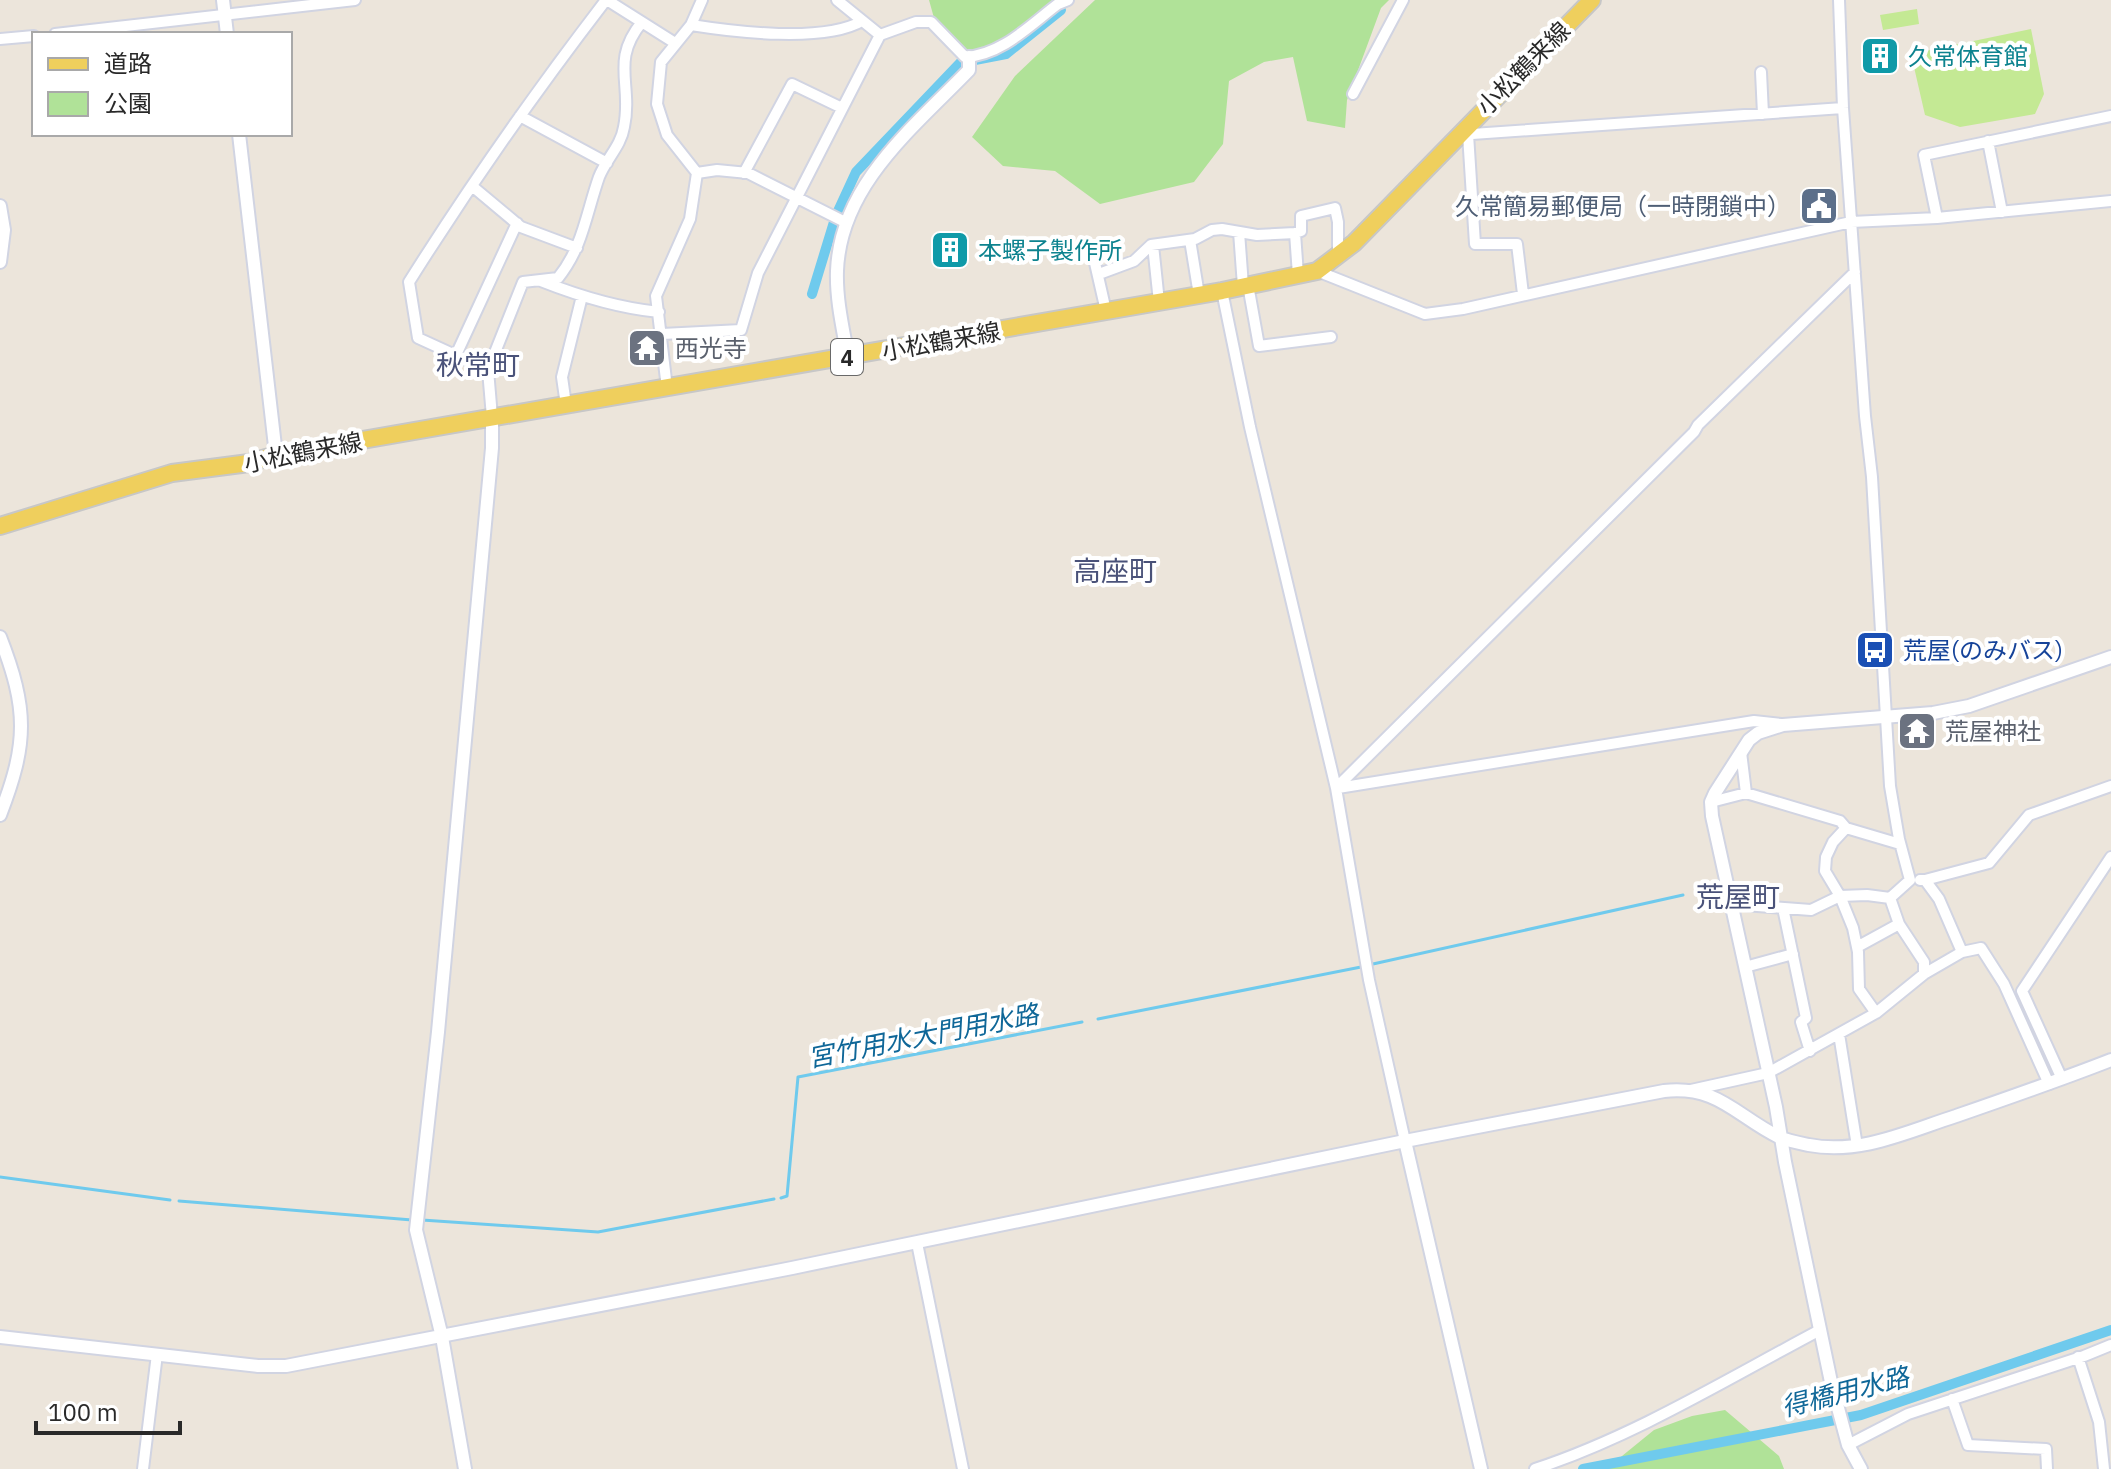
<svg xmlns="http://www.w3.org/2000/svg" width="2111" height="1469" font-family="'IBM Plex Sans','Noto Sans JP',sans-serif">
<rect width="100%" height="100%" fill="#ece5db"/>
<path fill="#b0e298" d="M929 0H1060L993 49 967 52 934 18Z
M1095 0H1389L1381 8 1347 100 1345 128 1307 121 1293 57 1264 62 1229 81 1223 144 1194 182 1100 204 1055 171 1003 166 972 137 1015 76Z
M1725 1410 1779 1456 1784 1469H1606L1654 1430 1692 1416Z"/>
<path fill="#c4e994" d="M1917 9 1919 24 1883 30 1880 15Z
M2031 29 2044 94 2035 114 1960 127 1925 115 1911 54Z"/>
<g fill="none" stroke-linecap="round" stroke-linejoin="round">
<path stroke="#6fcaed" stroke-width="3" d="M1373 964 1683 895
M1098 1019 1361 967
M0 1177 170 1200
M781 1198 787 1196 798 1077 1082 1022
M179 1201 412 1220
M422 1220 598 1232 774 1199"/>
<path stroke="#6fcaed" stroke-width="10" d="M975 60 1006 54 1061 10
M838 211 856 172 961 62
M812 294 834 222
M1583 1469 1861 1415 2111 1330"/>
<g stroke="#d1d4e2" stroke-width="14">
<path id="minor" d="M607 0 675 43
M837 0 880 35
M691 25C735 32 824 43 862 21
M55 34 355 0
M0 39 34 36
M1761 72 1763 114
M1353 94 1403 0
M520 116 607 163
M1468 134 1475 244H1517L1523 294
M1458 135 1843 108
M1988 141 2002 212
M697 173 717 170 748 173 847 223
M744 173 792 84 842 108
M472 186 521 227 577 248
M1937 218 1924 155 2111 116
M1239 232 1243 286
M1295 233 1298 275
M1190 240 1199 295
M1153 245 1159 302
M1092 250 1106 311
M1317 271 1425 314 1463 309 1851 222 1937 218 2111 201
M1099 274 1134 261 1151 245 1195 239 1212 230 1222 229 1257 235 1295 233 1301 231V216L1335 208 1338 222V257
M541 281C579 296 618 308 659 312
M1248 285 1259 346 1331 337
M1222 291 1250 427 1336 788 1369 980 1405 1141
M662 334 741 330 758 273 880 35 916 22H931L965 57C1002 55 1030 25 1058 4L1068 0
M456 355 517 223
M488 370 418 338 409 282C470 185 536 91 606 0
M667 388 656 296 690 219 697 173 667 135 657 104 661 62 691 25 702 0
M566 405 562 377 582 296
M492 417 488 370 523 282 558 278C583 247 586 214 599 177 606 159 621 146 624 127 633 84 610 61 642 22
M1741 752 1746 793
M1336 788 1694 432 1698 425 1855 272
M1338 788 1754 721 1781 724
M1711 802 1746 793 1840 821 1846 828
M1920 880H1925L1939 899 1962 952
M1925 880 1989 863 2029 815 2111 786
M1731 904 1811 910 1840 896 1867 895 1890 898
M1783 908 1806 1018 1801 1022 1810 1051
M1857 947 1899 924
M1745 967 1793 954
M1924 974 1962 952 1981 948 2004 984 2049 1084
M1876 1013 1859 989 1858 952 1853 928 1840 896 1825 871 1826 857 1833 842 1846 828 1900 844
M1839 1034 1857 1146
M2062 1079 2022 991 2111 857
M1691 1090 1768 1073 1876 1013 1924 974V962L1899 924 1890 898 1910 880 1899 839 1890 786 1872 477 1865 416 1843 108 1839 0
M917 1243 963 1469
M2078 1357 2099 1422 2104 1469
M1952 1399 1968 1445 2046 1449 2047 1469
M1848 1445 1908 1414 2084 1356 2111 1345
M143 1469 157 1354
M1535 1469C1635 1436 1727 1379 1820 1330"/>
</g>
<g stroke="#d1d4e2" stroke-width="16">
<path id="tertiary" d="M223 0 227 34
M239 134 276 455
M0 206 4 230 0 262
M848 357C843 329 836 300 837 271 840 185 914 127 969 70V57
M0 637C28 709 28 743 0 815
M1405 1141 1481 1469
M0 1337 258 1366H286L792 1268 1405 1141 1664 1091C1718 1085 1736 1116 1779 1137 1788 1141 1799 1143 1809 1145 1860 1155 1909 1131 1956 1116 2008 1098 2060 1080 2111 1060
M465 1469 442 1337 416 1230 438 1032 492 448V417
M1861 1469 1848 1445 1831 1382 1785 1162 1776 1107 1712 816 1711 802 1715 793 1749 740 1758 733 1783 725 1933 713 1969 706 2111 657"/>
</g>
<g stroke="#c7c7c7" stroke-width="20">
<path id="primary" d="M0 526 172 473 249 463 276 455 1222 291 1317 271 1354 243 1592 0"/>
</g>
<use href="#minor" stroke="#fff" stroke-width="10"/>
<use href="#tertiary" stroke="#fff" stroke-width="12"/>
<use href="#primary" stroke="#efcf5d" stroke-width="16"/>
</g>
<defs>
<g id="building-square" transform="scale(2)"><rect x="-9" y="-9" width="18" height="18" rx="4" fill="#0f9aa8" stroke="#fff"/><path d="M-4-6H4V6H1V3H-1V6H-4ZM-2.5-4.3h1.7v1.8h-1.7ZM.8-4.3h1.7v1.8H.8ZM-2.5-1h1.7V.8h-1.7ZM.8-1h1.7V.8H.8Z" fill="#fff"/></g>
<g id="civic-square" transform="scale(2)"><rect x="-9" y="-9" width="18" height="18" rx="4" fill="#5c6f8a" stroke="#fff"/><path d="M-.6-6.5H3V-4.5H.6V-3L4-1V1h2V6H-6V1h2V-1L-.6-3ZM-1.2 2.5V6h2.4V2.5Z" fill="#fff"/></g>
<g id="temple-square" transform="scale(2)"><rect x="-9" y="-9" width="18" height="18" rx="4" fill="#6b7280" stroke="#fff"/><path d="M0-6L5-2H3V0L6.5 2.5H4V6H1.5V3h-3V6H-4V2.5H-6.5L-3 0V-2H-5Z" fill="#fff"/></g>
<g id="bus-square" transform="scale(2)"><rect x="-9" y="-9" width="18" height="18" rx="4" fill="#1a4fb4" stroke="#fff"/><path d="M-5-6H5V4H4V6H2V4H-2V6H-4V4H-5ZM-3.5-4V0h7V-4ZM-3.5 1.2v1.5H-2V1.2ZM2 1.2v1.5H3.5V1.2Z" fill="#fff"/></g>
</defs>
<g fill-rule="evenodd">
<use href="#building-square" x="1880" y="56"/>
<use href="#civic-square" x="1819" y="206"/>
<use href="#building-square" x="950" y="250"/>
<use href="#temple-square" x="647" y="348"/>
<use href="#bus-square" x="1875" y="650"/>
<use href="#temple-square" x="1917" y="731"/>
</g>
<g text-anchor="middle" dominant-baseline="central" stroke-width="8" stroke-linejoin="round" paint-order="stroke">
<rect fill="#fff" stroke="#696969" stroke-width="2" x="831" y="339" width="32" height="36" rx="6"/>
<g font-size="22" font-weight="bold" fill="#292929">
<text x="847" y="357">4</text>
</g>
<g font-size="24" fill="#0d838f" stroke="#fff" text-anchor="start">
<text x="1908" y="56">久常体育館</text>
<text x="978" y="250">本螺子製作所</text>
</g>
<g font-size="24" fill="#292929" stroke="#fff">
<text transform="translate(1523 68) rotate(-45)">小松鶴来線</text>
<text transform="translate(941 341) rotate(-10)">小松鶴来線</text>
<text transform="translate(303 452) rotate(-11)">小松鶴来線</text>
</g>
<g font-size="24" fill="#4e5e75" stroke="#fff" text-anchor="end">
<text x="1791" y="206">久常簡易郵便局（一時閉鎖中）</text>
</g>
<g font-size="24" fill="#5b616d" stroke="#fff" text-anchor="start">
<text x="675" y="348">西光寺</text>
<text x="1945" y="731">荒屋神社</text>
</g>
<g font-size="24" fill="#164399" stroke="#fff" text-anchor="start">
<text x="1903" y="650">荒屋(のみバス)</text>
</g>
<g font-size="26" font-style="italic" fill="#0f6798" stroke="#fff">
<text transform="translate(923 1035) rotate(-11)">宮竹用水大門用水路</text>
<text transform="translate(1845 1391) rotate(-14)">得橋用水路</text>
</g>
<g font-size="28" fill="#4a5279" stroke="#fff">
<text x="478" y="364">秋常町</text>
<text x="1115" y="570">高座町</text>
<text x="1738" y="896">荒屋町</text>
</g>
</g>
<rect x="32" y="32" width="260" height="104" fill="#ffffff" stroke="#a9a9a9" stroke-width="2"/>
<rect x="48" y="58" width="40" height="12" fill="#efcf5d" stroke="#a9a9a9" stroke-width="2"/>
<text x="104" y="72" font-size="24" fill="#292929">道路</text>
<rect x="48" y="92" width="40" height="24" fill="#b0e298" stroke="#a9a9a9" stroke-width="2"/>
<text x="104" y="112" font-size="24" fill="#292929">公園</text>
<path d="M36 1421v12h144v-12" fill="none" stroke="#292929" stroke-width="4"/>
<text x="48" y="1421" font-size="24" fill="#292929" stroke="#ffffff" stroke-width="6" paint-order="stroke">100 m</text>
</svg>
